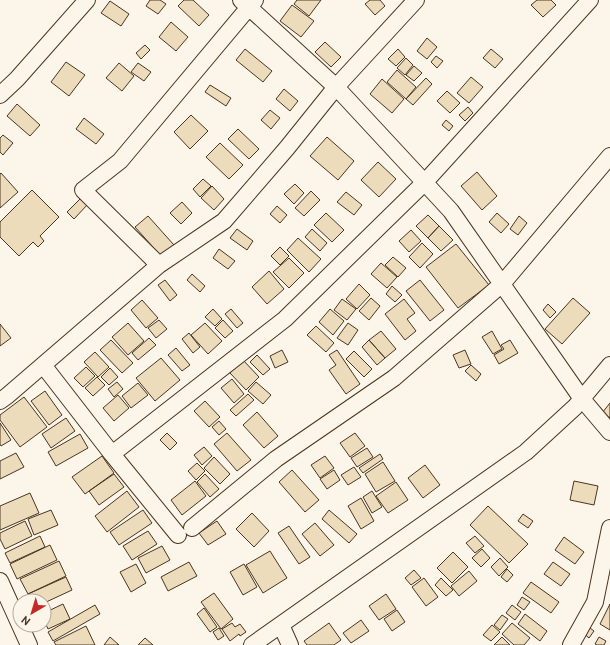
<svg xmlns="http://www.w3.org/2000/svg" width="610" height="645" font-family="Cabin,sans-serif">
<rect width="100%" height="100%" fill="#fbf6e9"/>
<path fill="#ecdcbc" stroke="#4a3520" d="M150 0H160L166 4 158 14 146 6Z
M184 0H193L209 15 199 26 178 6Z
M297 0H321L309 16 294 4Z
M370 0H380L385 6 375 15 365 4Z
M537 0H551L556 5 543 17 531 5Z
M110 1 129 14 121 26 101 13Z
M292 5 314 21 301 37 280 21Z
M171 22 188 37 176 51 159 37Z
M427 38 437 47 427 59 417 51Z
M325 42 341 57 331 67 315 52Z
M145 45 150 50 141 59 136 53Z
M245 49 272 71 263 82 236 60Z
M398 49 405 57 396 66 388 59Z
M491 49 503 59 495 68 483 58Z
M436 56 443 61 437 68 431 62Z
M406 58 413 65 405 75 397 68Z
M66 62 85 75 69 96 51 82Z
M119 63 134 76 122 91 106 78Z
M138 63 151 72 144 81 131 72Z
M414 66 422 73 414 81 406 75Z
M397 70 416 87 406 99 387 82Z
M471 77 483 87 469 103 457 93Z
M426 78 432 84 413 105 406 99Z
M382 79 404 99 392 113 370 94Z
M210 85 231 98 226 106 205 92Z
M284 89 298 101 290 111 276 99Z
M447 91 460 103 450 113 437 101Z
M17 104 40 125 30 136 7 116Z
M468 107 473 113 465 121 459 115Z
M270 110 280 118 271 129 261 120Z
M191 115 208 131 190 149 174 132Z
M84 118 104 134 96 144 76 129Z
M446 120 453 126 449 131 442 125Z
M238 129 259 149 249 159 228 139Z
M3 135 13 143 3 155 0 152V138Z
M327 137 354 161 338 180 310 156Z
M220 143 243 165 229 179 206 157Z
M378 162 396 179 379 197 361 180Z
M477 172 497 196 482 210 461 186Z
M1 173 18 192 0 208V174Z
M203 179 211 186 200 197 193 189Z
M295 184 304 193 294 204 284 194Z
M212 186 224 199 214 210 201 198Z
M32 190 59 217 40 236 44 241 38 247 33 242 19 256 0 237V222Z
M311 191 320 200 304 216 295 208Z
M346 192 362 205 354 215 337 202Z
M81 198 88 204 74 219 67 212Z
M182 202 192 213 181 224 170 213Z
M277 206 287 215 280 223 270 214Z
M326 213 344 230 332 242 314 225Z
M497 213 509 224 501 233 489 222Z
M428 215 439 226 428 238 416 226Z
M148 216 174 245 161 256 135 227Z
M519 216 527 223 518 235 510 229Z
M439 226 453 240 441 251 428 238Z
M237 229 253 241 247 250 230 238Z
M312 229 327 243 320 251 305 237Z
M411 230 421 241 409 252 399 241Z
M298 238 321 259 309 272 287 250Z
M422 243 433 254 420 268 409 257Z
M456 244 489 285 458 308 426 267Z
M280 247 289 256 280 265 271 256Z
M219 249 235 261 228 269 213 258Z
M393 257 406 268 398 277 385 265Z
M289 258 304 273 289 288 273 272Z
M381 263 397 277 387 288 371 274Z
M269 271 284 289 267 304 252 287Z
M192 274 205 286 200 292 187 280Z
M165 280 177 295 170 301 158 285Z
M420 280 444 310 430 321 406 291Z
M359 284 370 295 357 309 346 299Z
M392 286 402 295 395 302 386 294Z
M371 298 380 306 369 320 359 311Z
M573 298 590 313 562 344 545 329Z
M342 299 356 309 347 320 334 310Z
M404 299 415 313 407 319 416 331 405 340 385 314Z
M142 300 158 318 146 328 131 310Z
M548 304 556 312 550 318 543 310Z
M213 309 222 319 215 326 205 317Z
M231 309 243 323 237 328 225 314Z
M330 309 344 321 333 335 319 322Z
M159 320 167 329 156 338 148 328Z
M223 320 233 331 225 338 215 328Z
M128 323 144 341 128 355 112 337Z
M205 323 222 341 208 354 191 335Z
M348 323 358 330 348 345 337 338Z
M0 324 11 338 0 346Z
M316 326 334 343 326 352 307 335Z
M381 331 396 349 385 358 369 340Z
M492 331 502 349 493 354 482 337Z
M189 333 200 347 193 353 182 339Z
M149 338 156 345 138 360 132 353Z
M111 340 133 363 122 373 100 350Z
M369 340 385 358 377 365 362 347Z
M510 340 518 353 499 364 494 355 504 349 501 345Z
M176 348 190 365 182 371 168 355Z
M282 350 288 362 275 368 270 356Z
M337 350 360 384 346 394 329 370 336 365 329 355Z
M465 350 471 364 459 368 453 355Z
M354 351 372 369 364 377 346 359Z
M95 352 109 367 98 377 84 362Z
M257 355 270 369 263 375 250 362Z
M161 358 180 380 155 401 136 378Z
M243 360 259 377 246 390 230 373Z
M471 365 481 374 476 381 465 371Z
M86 367 95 376 83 387 74 378Z
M110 368 118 377 109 385 101 377Z
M97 377 105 385 93 396 85 388Z
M232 379 244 394 234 403 221 388Z
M117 382 123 389 114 397 108 389Z
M256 382 271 395 263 404 248 391Z
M138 383 148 395 131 408 122 396Z
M45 391 62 415 49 425 31 401Z
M248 394 254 400 236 416 230 410Z
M118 395 129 408 114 421 103 408Z
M24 397 47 427 20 447 0 420V415Z
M205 401 220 417 209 427 194 411Z
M610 403V416L609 418 602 413Z
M257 412 278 436 264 448 243 425Z
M66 418 75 431 51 448 42 434Z
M219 421 226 429 219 435 212 427Z
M0 423 11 440 1 446 0 444Z
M167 433 177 443 170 450 160 440Z
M227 433 251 460 237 471 214 444Z
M355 433 365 446 350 457 340 443Z
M80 434 88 448 56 466 48 452Z
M204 447 212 456 202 465 194 455Z
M367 448 373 457 357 467 351 458Z
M16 453 24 467 0 479V461Z
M380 454 383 459 363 473 359 468Z
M102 456 114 473 85 494 72 477Z
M325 456 334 468 320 478 311 465Z
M214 457 230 474 220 484 204 468Z
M383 462 395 481 376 492 365 474Z
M197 463 205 471 196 480 188 471Z
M425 465 440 485 423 498 408 478Z
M354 467 361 477 348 485 341 475Z
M292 470 319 500 305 512 279 482Z
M334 470 340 480 327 489 320 479Z
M114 474 124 487 99 505 89 491Z
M205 474 219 489 210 497 197 482Z
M195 481 206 496 182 515 171 500Z
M574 481 598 486 594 505 570 500Z
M396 482 408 500 388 513 376 496Z
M127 491 139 507 107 532 95 516Z
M372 491 382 507 372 513 363 497Z
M30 493 39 513 0 530V506Z
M361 498 374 521 361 529 348 506Z
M488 506 528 544 509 563 470 525Z
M51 510 58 525 34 535 28 519Z
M143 510 152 523 119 545 110 532Z
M329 510 357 534 349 543 322 519Z
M252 513 269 531 254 547 236 529Z
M523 514 533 521 528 528 518 521Z
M25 521 32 536 5 549 0 539V533Z
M217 521 226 534 208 545 199 533Z
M315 523 334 545 320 556 302 534Z
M289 526 310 557 299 564 278 533Z
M148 531 157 544 132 560 123 546Z
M40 536 45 547 10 563 5 553Z
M475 536 484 546 475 553 466 543Z
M564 537 584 552 575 564 555 550Z
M50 545 57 560 17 579 10 564Z
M162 546 170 560 146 573 138 558Z
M482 549 490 558 481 567 472 558Z
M270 551 287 578 263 593 246 565Z
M453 552 468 567 452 583 437 568Z
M500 558 508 567 499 576 491 567Z
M59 561 66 576 28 594 20 579Z
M189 562 197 576 168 591 161 577Z
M553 562 570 574 561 586 544 574Z
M136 564 146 583 131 592 120 572Z
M244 564 257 587 243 595 230 572Z
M507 569 513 575 507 582 501 577Z
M414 570 421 578 411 585 405 578Z
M469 571 477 581 459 596 451 586Z
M66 577 72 590 44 603V601H31L28 594Z
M424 578 438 597 426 606 412 587Z
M441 578 453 590 446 596 435 585Z
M531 582 559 602 551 613 523 593Z
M214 593 233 619 221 629 201 602Z
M386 594 396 609 379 620 369 606Z
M522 597 530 602 524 610 517 605Z
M63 604 70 619 48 629 44 620V613Z
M610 604V630L600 624Z
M95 605 100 614 53 641 48 632Z
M512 605 521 612 515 620 506 613Z
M204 608 217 627 210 632 197 614Z
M397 610 405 622 392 631 384 619Z
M525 614 547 631 540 641 518 624Z
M502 615 508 619 500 630 494 625Z
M361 620 369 631 351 643 343 633Z
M232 623 235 627 240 624 246 632 240 636 239 634 230 641 222 629Z
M329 623 341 640 334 645H307L304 641Z
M512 623 530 638 524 645H514L502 634Z
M492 625 500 632 491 641 483 635Z
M586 625 594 631 589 638 581 631Z
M86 626 95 645H56L54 642Z
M219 628 224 636 218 640 213 632Z
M110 637 119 645H104Z
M502 637 510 645H494Z
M599 637 606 641 604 645H597L595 644Z
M145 638 153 645H138Z"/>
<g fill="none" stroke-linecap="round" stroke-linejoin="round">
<g stroke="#4a3520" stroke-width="18">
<path id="minor" d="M241 0 336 87 451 211 582 399 610 432
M0 95 17 79 87 0
M159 265 83 190 120 161 255 0
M43 365 112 454 178 535
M0 401 7 396 159 265 224 221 287 148 336 87 416 0
M112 454 285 319 425 182 590 0
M192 528 276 459 394 378 502 284 610 156
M0 581 29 645
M281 625 290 645
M252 645 526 452 575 407 610 365
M571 645 595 602 610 528"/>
</g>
<use href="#minor" stroke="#fbf6e9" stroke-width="16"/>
</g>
<g transform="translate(32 613) rotate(218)"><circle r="19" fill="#fbf6e9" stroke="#b4a999"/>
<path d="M0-3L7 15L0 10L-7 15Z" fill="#c62828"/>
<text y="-6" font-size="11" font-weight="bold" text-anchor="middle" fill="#4a3520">N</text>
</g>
</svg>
